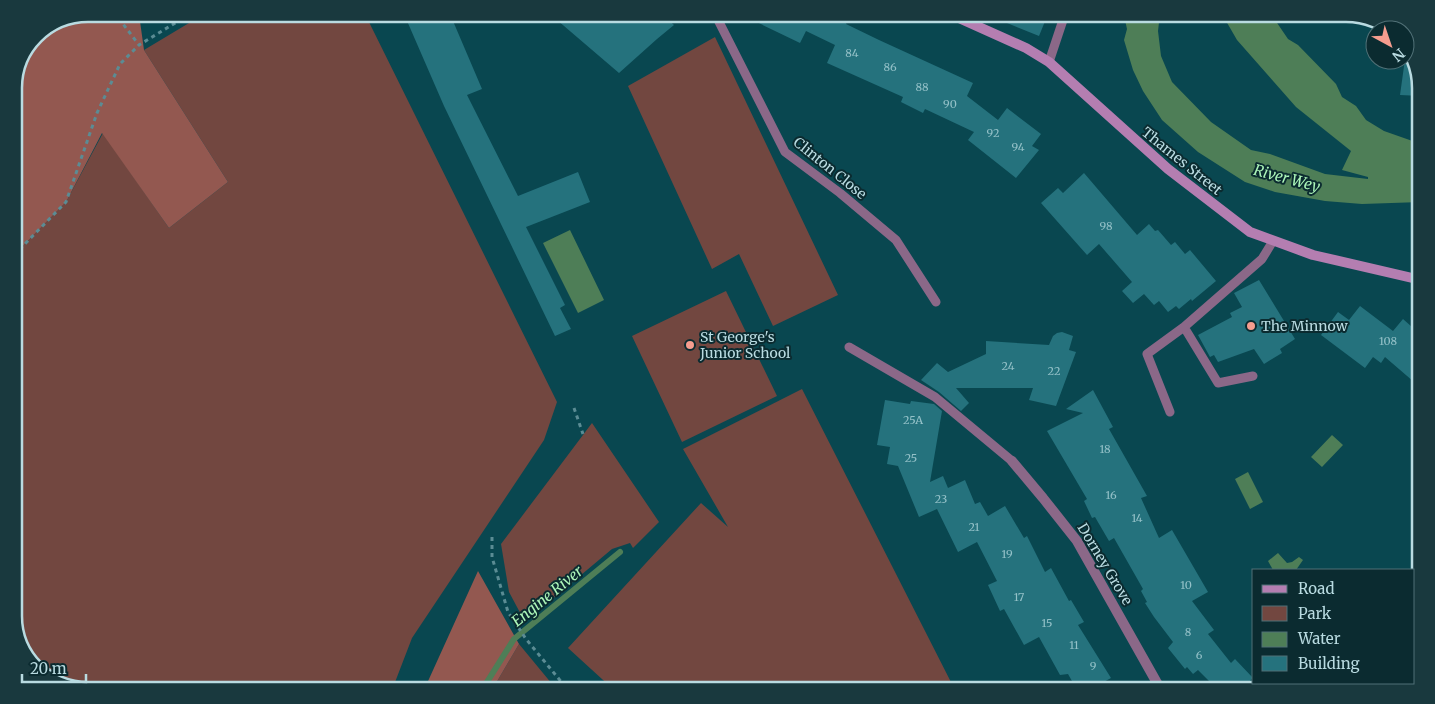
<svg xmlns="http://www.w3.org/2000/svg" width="1435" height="704" font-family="Merriweather,serif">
<rect width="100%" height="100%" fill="#094750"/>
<path fill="#724740" d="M204 14H365L557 402 544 440 412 638 392 690H88L56 683 26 657 14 621V255L66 202 103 133 169 228 228 182 144 50Z
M715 37 838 295 773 326 739 254 712 269 628 86Z
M726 291 777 396 682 442 632 336Z
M802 389 955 690H614L568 648 701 503 728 527 683 449Z
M592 423 659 522 633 548 630 543 612 549 525 622 509 592 501 544Z
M519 644 557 690H492Z"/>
<path fill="#935850" d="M88 14H139L144 50 228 182 169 228 102 133 66 202 14 255V84L36 35Z
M478 571 519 644 492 690H424Z"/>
<path fill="#4e7e57" d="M1130 14H1160L1158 31 1161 56 1172 82 1211 122 1251 150 1270 154 1325 174 1368 179V177L1342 170 1351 151 1296 107 1237 40 1222 14H1271L1288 39 1298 45 1336 84 1342 97 1356 106 1366 120 1384 131 1421 144V202L1362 204 1325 201 1275 192 1245 182 1198 152 1162 120 1143 91 1133 70 1124 40 1127 29 1125 20Z
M570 230 604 300 578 313 543 243Z
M1332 435 1343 445 1322 467 1311 457Z
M1248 472 1263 502 1250 509 1235 479Z
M1278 553 1287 563 1292 562 1299 557 1303 560 1296 570H1273L1268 561Z"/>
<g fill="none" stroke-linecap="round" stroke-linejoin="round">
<path stroke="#4e7e57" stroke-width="6" d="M482 690 514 639 620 552"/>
</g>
<path fill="#25727d" d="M404 14H450L482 89 467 95 518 196 578 172 590 202 526 227 565 305 560 308 571 329 555 336 444 106Z
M550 14H662L674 25 657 39 619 73Z
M740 14H830L847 22 846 24 879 40 973 83 967 96 998 120 1007 108 1041 134 1032 146 1039 150 1016 178 968 140 974 132 925 109 923 113 901 102 903 97 827 63 835 45 806 31 800 43Z
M985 14H1048L1039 36Z
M1407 45 1409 47 1421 84V96L1400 95Z
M1084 173 1137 235 1149 224 1155 231 1158 230 1171 245 1175 242 1185 254 1190 250 1216 281 1192 301 1191 299 1179 309 1176 306 1168 312 1159 301 1154 305 1144 294 1133 303 1122 291 1132 282 1099 244 1087 255 1041 203 1058 188 1063 193Z
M1259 280 1295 339 1280 349 1282 353 1264 364 1254 349 1218 362 1214 355 1210 357 1198 335 1232 317 1230 313 1242 307 1234 293Z
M1360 306 1393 331 1403 319 1421 335V388L1385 357 1381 363 1373 357 1365 368 1321 335 1338 312 1349 320Z
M1062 332 1073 336 1069 350 1076 352 1056 406 1029 400 1033 388H956L969 403 961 411 939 392 921 380 937 363 948 372 986 354V341L1049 345 1053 336 1057 333Z
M1093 390 1113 427 1109 429 1147 496 1141 498 1159 538 1172 530 1208 592 1192 601 1214 630 1208 634 1231 663 1235 659 1253 678 1240 690H1218L1198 670 1193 674 1187 667 1185 669 1168 648 1173 642 1154 617 1145 603 1147 602 1141 591 1143 589 1114 538 1109 541 1095 517 1092 518 1084 501 1087 499 1047 431 1083 413 1066 409Z
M885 400 910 404 911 401 934 404 942 411 930 482 943 476 948 488 965 480 975 504 980 502 988 516 1005 506 1024 538 1027 536 1045 572 1051 568 1069 601 1071 600 1084 622 1078 625 1111 678 1089 690H1077L1068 674 1060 675 1039 637 1024 645 1004 609 1000 611 988 585 997 581 977 542 958 552 937 509 919 517 898 466 887 464 890 447 877 445Z"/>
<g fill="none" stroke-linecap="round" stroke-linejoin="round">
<path stroke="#5b8c94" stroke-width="3" stroke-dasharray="4 4" stroke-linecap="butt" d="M104 14 117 16 139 45
M33 41 46 31
M14 255 66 202 97 113 120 64 139 45 190 14
M574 408 583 434
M492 537V557L508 612 526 639 568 690"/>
<path stroke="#8b6888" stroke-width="9" d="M715 14 785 152 840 193 896 240 936 302
M1049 62 1063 20 1064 14
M1184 327 1218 383 1253 376
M849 347 935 397 1012 461
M1170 412 1147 354 1184 327 1262 259 1273 241"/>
<path stroke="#8b6888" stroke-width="10" d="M1012 461 1043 498 1077 541 1161 690"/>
<path stroke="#b47eb1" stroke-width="10" d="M950 14 1026 48 1049 62 1168 169 1250 232 1313 255 1421 280"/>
</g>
<g fill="#f59d8f" stroke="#0b2b30" stroke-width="2">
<circle cx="1251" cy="326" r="5"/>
<circle cx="690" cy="345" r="5"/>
</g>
<g text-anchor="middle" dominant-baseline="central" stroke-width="4" stroke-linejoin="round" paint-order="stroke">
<g font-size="11" fill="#94c1c8">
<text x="852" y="53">84</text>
<text x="890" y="67">86</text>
<text x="922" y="87">88</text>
<text x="950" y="104">90</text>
<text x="993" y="133">92</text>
<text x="1018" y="147">94</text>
<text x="1106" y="226">98</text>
<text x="1388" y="341">108</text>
<text x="1008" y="366">24</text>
<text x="1054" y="371">22</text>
<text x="913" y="420">25A</text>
<text x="1105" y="449">18</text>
<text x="911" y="458">25</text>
<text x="1111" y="495">16</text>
<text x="941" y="499">23</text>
<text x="1137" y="518">14</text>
<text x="974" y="527">21</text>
<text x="1007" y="554">19</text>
<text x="1186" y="585">10</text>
<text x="1019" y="597">17</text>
<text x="1047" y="623">15</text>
<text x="1188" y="632">8</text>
<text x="1074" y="645">11</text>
<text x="1199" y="655">6</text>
<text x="1093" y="666">9</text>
</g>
<g font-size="14" fill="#b9dbe1" stroke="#0b2b30">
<text transform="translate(1182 161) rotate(39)">Thames Street</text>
<text transform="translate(830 168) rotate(39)">Clinton Close</text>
<text transform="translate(1105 564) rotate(59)">Dorney Grove</text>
</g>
<g font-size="14" fill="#b9dbe1" stroke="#0b2b30" text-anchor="start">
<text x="1261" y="326">The Minnow</text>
<text x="700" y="337">St George's<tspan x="700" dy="16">Junior School</tspan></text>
</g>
<g font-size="15" font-style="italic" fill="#adf6b9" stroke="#0b2b30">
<text transform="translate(1287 178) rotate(15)">River Wey</text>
<text transform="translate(547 596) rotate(-39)">Engine River</text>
</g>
</g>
<path d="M0 0H1435V704H0ZM88 22H1346A66 66 0 0 1 1412 88V616A66 66 0 0 1 1346 682H88A66 66 0 0 1 22 616V88A66 66 0 0 1 88 22Z" fill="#19393e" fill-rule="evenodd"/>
<path fill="none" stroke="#b9dbe1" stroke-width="2.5" d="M88 22H1346A66 66 0 0 1 1412 88V616A66 66 0 0 1 1346 682H88A66 66 0 0 1 22 616V88A66 66 0 0 1 88 22Z"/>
<rect x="1252" y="569" width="162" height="115" fill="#0b2b30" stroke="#517177"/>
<rect x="1262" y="585" width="25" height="8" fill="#b47eb1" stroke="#517177"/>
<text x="1298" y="594" font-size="15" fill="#b9dbe1">Road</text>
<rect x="1262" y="606" width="25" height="15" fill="#724740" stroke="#517177"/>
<text x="1298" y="619" font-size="15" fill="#b9dbe1">Park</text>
<rect x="1262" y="632" width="25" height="15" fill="#4e7e57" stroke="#517177"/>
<text x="1298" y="644" font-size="15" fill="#b9dbe1">Water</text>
<rect x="1262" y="656" width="25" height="15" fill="#25727d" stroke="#517177"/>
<text x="1298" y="669" font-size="15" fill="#b9dbe1">Building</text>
<g transform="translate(1390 45) rotate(140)"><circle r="24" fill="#0b2b30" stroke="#517177"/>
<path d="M0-4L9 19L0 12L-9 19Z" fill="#f59d8f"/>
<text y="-8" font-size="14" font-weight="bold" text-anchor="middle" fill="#b9dbe1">N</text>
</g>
<path d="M22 674v8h64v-8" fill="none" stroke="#b9dbe1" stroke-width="2.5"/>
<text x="30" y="674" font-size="15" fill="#b9dbe1" stroke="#0b2b30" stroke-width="4" paint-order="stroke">20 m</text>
</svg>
